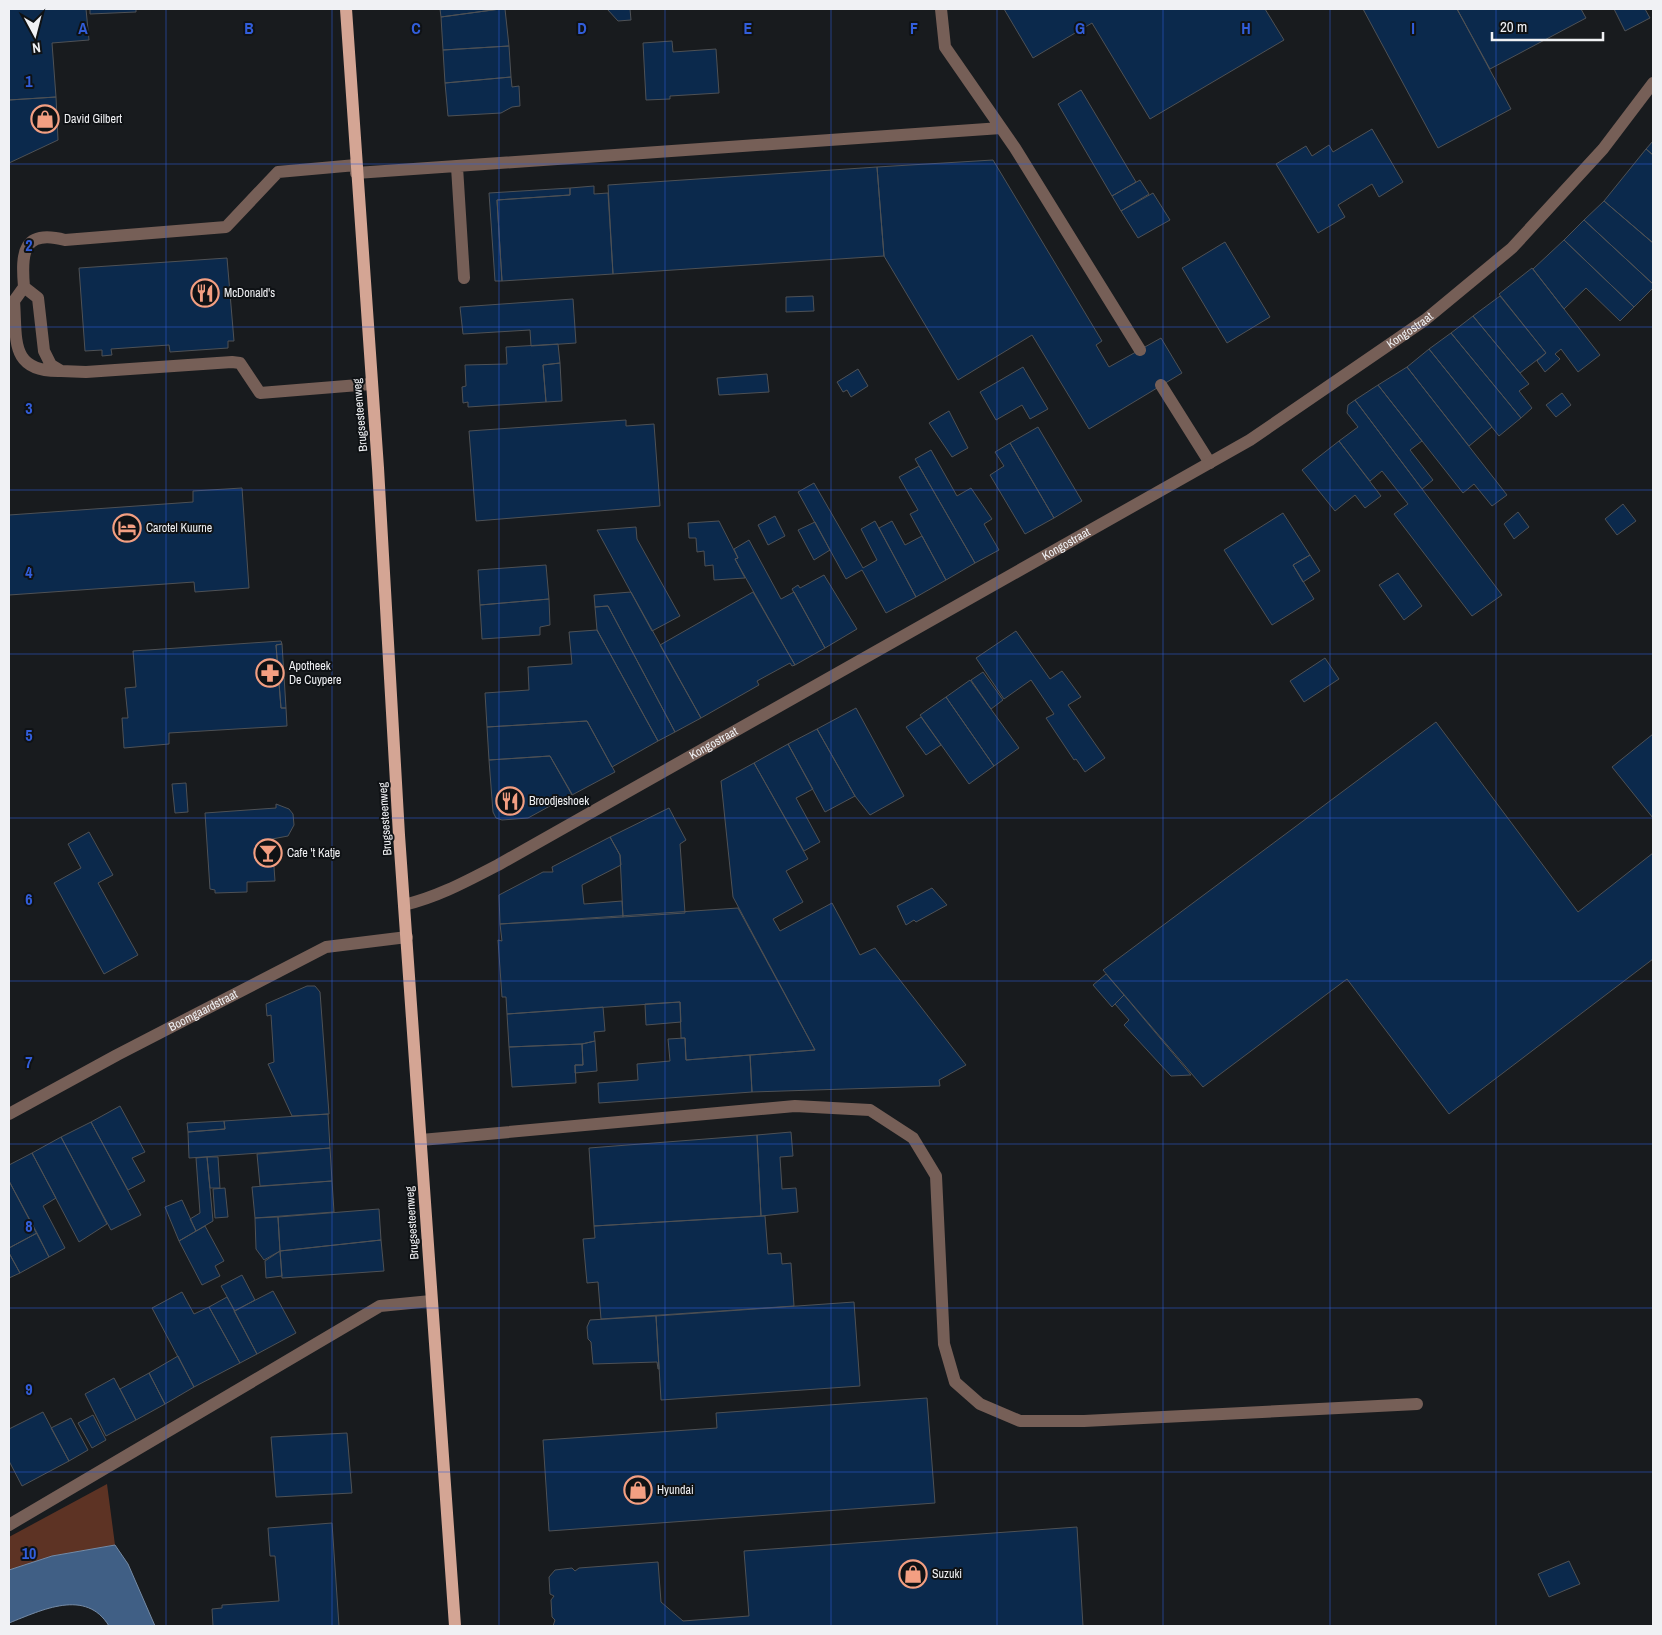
<svg xmlns="http://www.w3.org/2000/svg" width="1662" height="1635" font-family="'Archivo Narrow',sans-serif">
<rect width="100%" height="100%" fill="#181b1e"/>
<path fill="#5d3324" d="M107 1484 115 1545 52 1556 9 1570V1537Z"/>
<path fill="#405f85" stroke="#758ba6" d="M115 1545 128 1564 155 1626H109C86 1588 42 1610 9 1623V1570L52 1556Z"/>
<path fill="#0b294c" stroke="#4e5155" d="M9 9H86L89 40 52 43 56 97 9 100Z
M90 9H136V12L90 14Z
M440 9H500L441 17Z
M500 9H505L509 46 443 50 441 17Z
M607 9H630L631 20 618 21Z
M1004 9H1265L1284 40 1150 119 1092 23 1033 58Z
M1363 9H1457L1511 109 1438 148Z
M1457 9H1581L1586 18 1490 69Z
M1614 9H1645L1650 18 1625 31Z
M672 41 673 52 716 49 719 93 670 96V99L646 100 643 43Z
M509 46 511 77 445 83 443 50Z
M511 77 512 87 519 86 520 106 512 107 501 113 448 116 445 83Z
M1081 90 1136 182 1112 196 1058 104Z
M56 97 58 140 9 163V100Z
M1372 129 1403 182 1379 197 1372 184 1338 205 1345 217 1318 233 1276 164 1306 146 1312 156 1329 145 1333 152Z
M1653 141V155L1646 149Z
M1646 149 1653 155V243L1604 201Z
M993 160 1102 341 1096 345 1109 367 1161 338 1182 373 1089 429 1032 335 958 380 884 256 877 167Z
M877 167 884 256 613 274 608 185Z
M1140 180 1149 194 1121 211 1112 196Z
M594 186V194L608 193 613 274 502 281 497 200 570 195V188Z
M570 188V195L497 200 502 281H495L489 193Z
M1153 193 1170 220 1138 238 1121 211Z
M1604 201 1653 243V284L1584 220Z
M1584 220 1653 284V288L1634 307 1564 240Z
M1564 240 1634 307 1620 321 1586 288 1564 309 1533 269Z
M1225 242 1270 317 1227 343 1182 268Z
M227 258 234 341H228V348L170 352 169 345 111 349 112 355 102 356V350L85 351 79 268Z
M1532 268 1600 355 1578 372 1561 349 1555 354 1560 359 1545 372 1537 361 1546 353 1499 294Z
M813 296 814 311 786 312V297Z
M1500 296 1546 353 1520 373 1473 316Z
M573 299 576 343 531 346 530 330 463 334 460 307Z
M1473 316 1529 384 1519 391 1532 408 1521 418 1451 333Z
M1451 333 1521 418 1499 436 1429 349Z
M558 344 560 363 543 365 546 402 468 407V402L463 403 462 387 466 386 465 365 507 364 506 347Z
M1429 349 1492 427 1469 446 1407 367Z
M560 363 562 401 546 402 543 365Z
M1023 367 1048 409 1030 419 1022 405 996 420 980 392Z
M1407 367 1507 495 1492 506 1474 484 1463 493 1378 385Z
M858 369 868 386 851 397 847 390 843 392 837 382Z
M767 374 769 392 719 395 717 378Z
M1378 385 1422 441 1410 450 1433 480 1422 489 1355 400Z
M1562 393 1571 405 1556 417 1546 405Z
M1355 400 1502 595 1472 616 1394 514 1408 504 1382 471 1370 481 1339 441 1358 427 1347 413 1348 405Z
M949 411 968 448 952 457 929 423Z
M626 420V426L654 424 660 506 476 521 469 431Z
M1038 427 1082 501 1054 518 1010 443Z
M1339 441 1381 496 1365 508 1355 495 1335 511 1302 470Z
M1010 443 1054 518 1025 534 990 475 1004 466 995 452Z
M931 450 957 496 971 488 992 519 984 524 999 550 975 563 915 459Z
M919 466 975 563 946 580 910 514 918 510 899 477Z
M814 483 863 568 877 560 861 529 875 521 916 597 886 613 862 570 846 579 798 492Z
M242 488 249 588 195 592 194 582 9 595V515L193 502V491Z
M1623 504 1636 521 1617 535 1605 519Z
M1518 512 1529 527 1514 539 1504 524Z
M1283 513 1310 555 1293 565 1314 599 1272 625 1224 550Z
M775 516 785 536 768 545 758 525Z
M719 521 738 558 735 559 745 578 714 580 713 565 705 566 704 551 697 552 696 538H689L688 523Z
M892 521 905 545 922 536 946 580 916 597 879 528Z
M815 522 830 550 814 560 798 530Z
M636 527 637 539 680 616 652 631 597 530Z
M749 540 781 599 794 592 825 648 795 665 735 559 738 558 734 549Z
M1310 555 1320 571 1303 582 1293 565Z
M546 565 549 599 480 605 478 570Z
M1398 573 1422 606 1404 620 1379 585Z
M824 575 857 629 825 648 792 589 798 585 800 588Z
M631 592 701 718 675 732 608 606 595 607 594 595Z
M753 592 795 665 792 666 790 663 757 681 759 685 701 718 660 645Z
M549 599 550 625 540 627V635L482 639 480 605Z
M608 606 675 732 658 741 597 630 595 607Z
M597 630 658 741 612 767 587 721 487 727 485 693 529 690 528 667 572 664 569 632Z
M1016 631 1050 679 1062 671 1081 697 1068 705 1105 758 1085 772 1076 759 1074 760 1046 718 1054 714 1031 680 1004 699 976 658Z
M281 641 282 644 276 645 281 708H286L287 726 169 733V744L124 748 122 718H128L125 688 136 687 133 651Z
M282 644 286 708H281L276 645Z
M1325 658 1339 679 1304 702 1290 681Z
M983 672 1003 700 991 709 971 680Z
M970 680 1019 748 994 766 946 697Z
M946 697 994 766 969 784 920 715Z
M856 708 904 796 870 815 855 796 817 729Z
M921 717 941 745 926 755 906 727Z
M587 721 615 772 572 795 550 756 489 760 487 727Z
M1436 722 1578 912 1653 853V959L1449 1114 1347 979 1203 1087 1103 970Z
M817 729 855 796 825 812 788 744Z
M1653 734V818L1612 767Z
M788 744 813 789 796 798 820 842 804 851 754 763Z
M550 756 572 794 528 818 502 820 496 818 493 812 489 760Z
M754 763 808 859 786 871 803 902 773 919 780 931 832 903 860 955 875 948 966 1065 939 1080 940 1086 752 1092 750 1055 815 1050 733 897 721 781Z
M186 783 188 812 175 813 172 784Z
M276 804 289 809 293 814 294 825 288 836 272 839 275 881 247 882V892L215 893V890L210 889 205 813 276 808Z
M669 808 686 840 680 844 685 913 623 917 620 855 610 837Z
M89 832 113 875 98 883 138 955 104 974 54 883 81 868 68 844Z
M610 837 620 855 621 865 582 885 584 904 622 901 623 917 500 924 499 895 543 872H553L552 867Z
M932 888 947 905 916 922 914 920 906 925 897 906Z
M738 908 815 1050 686 1060 685 1038H681L680 1002 507 1014 506 997H502L498 940 502 941 500 924Z
M1106 974 1124 995 1112 1007 1093 985Z
M307 986H315L320 992 329 1114 292 1116 268 1064 274 1062 271 1015 267 1016 266 1004Z
M1124 995 1191 1075 1171 1076 1124 1025 1129 1020 1115 1004Z
M680 1002 681 1022 646 1025 645 1004Z
M603 1007 605 1031 594 1032 595 1041 582 1044 509 1047 507 1014Z
M685 1038 686 1060 750 1055 752 1092 599 1103 598 1083 638 1080 637 1064 670 1061 668 1039Z
M595 1041 597 1071 575 1073V1065H583L582 1044Z
M582 1044 583 1065H575L576 1083 512 1087 509 1047Z
M120 1106 145 1152 132 1158 145 1181 128 1190 91 1122Z
M328 1114 330 1148 189 1158 188 1132 225 1129 224 1121Z
M224 1121 225 1129 188 1132 187 1123Z
M91 1122 141 1215 111 1230 61 1137Z
M791 1132 793 1156 780 1157 782 1189 796 1188 798 1212 761 1216 757 1135Z
M757 1135 761 1216 594 1226 589 1148Z
M61 1137 107 1224 79 1242 32 1153Z
M330 1148 332 1181 260 1186 257 1154Z
M32 1153 56 1198 43 1206 65 1248 49 1257 9 1181V1165Z
M207 1157 213 1221 196 1231 190 1219 200 1213 196 1158Z
M207 1157H218L220 1188H210Z
M9 1181 37 1233 9 1248Z
M332 1181 334 1212 255 1218 252 1187Z
M225 1188 228 1217 215 1218 213 1189Z
M182 1200 196 1231 179 1241 165 1207Z
M379 1209 381 1240 280 1251 278 1217Z
M765 1216 768 1254 781 1253 782 1264 791 1263 794 1306 601 1319 598 1282 587 1283 583 1239 595 1238 594 1226Z
M278 1217 280 1251 264 1260 256 1249 255 1218Z
M205 1226 224 1261 215 1266 220 1276 202 1285 179 1241Z
M37 1233 49 1257 20 1273 9 1253V1248Z
M381 1240 384 1271 282 1278 280 1251Z
M280 1251 282 1276 266 1278 265 1261Z
M9 1253 20 1273 9 1278Z
M242 1275 255 1300 235 1311 221 1286Z
M273 1291 296 1333 257 1354 234 1311Z
M182 1292 194 1314 209 1307 240 1363 194 1387 152 1308Z
M227 1297 257 1354 240 1363 209 1307Z
M854 1302 860 1386 661 1400 656 1316Z
M656 1316 659 1369H658L657 1362 593 1364 591 1342 588 1339 587 1327 590 1320Z
M178 1356 194 1387 165 1404 149 1373Z
M149 1373 165 1404 136 1420 120 1389Z
M114 1378 136 1420 106 1436 85 1394Z
M927 1398 935 1503 549 1531 543 1440 717 1428 716 1413Z
M43 1412 69 1461 22 1486 9 1461V1429Z
M93 1415 106 1440 92 1448 78 1423Z
M71 1418 88 1450 69 1461 51 1428Z
M347 1433 352 1493 276 1497 271 1437Z
M332 1523 339 1626H213L212 1609 222 1608V1605L279 1601 275 1556H270L268 1528Z
M1077 1527 1083 1626H553L555 1620 552 1617 551 1600 554 1596 550 1594 549 1577 555 1570 572 1568 575 1571 579 1568 658 1562 661 1602 683 1621 749 1616 744 1551Z
M1569 1561 1580 1584 1549 1597 1538 1574Z"/>
<g fill="none" stroke-linecap="round" stroke-linejoin="round">
<path stroke="#765f57" stroke-width="12" d="M941 9 945 47 1015 148 1140 350
M356 165 278 172 226 227 65 240C23 229 21 252 24 287L38 298 44 351 51 365 61 371 86 372 232 362 240 363 260 393 371 384
M457 167 464 278
M356 173 1001 128
M24 287 14 301C17 339 9 372 60 371
M1161 385 1210 463
M421 1140 795 1106 870 1110 913 1138 936 1176 944 1344 955 1382 980 1404 1020 1421H1084L1417 1404
M9 1525 380 1306 431 1301"/>
<g stroke="#765f57" stroke-width="12">
<path id="s1" d="M404 905C438 897 467 881 498 865L1250 440 1425 320 1512 248 1603 149 1653 83"/>
<path id="s2" d="M9 1114 117 1055 326 947 407 937"/>
</g>
<path stroke="#d4a594" stroke-width="12" d="M346 9 378 468 399 835 455 1626"/>
</g>
<path fill="none" stroke="#325edb" stroke-width="1" stroke-opacity="0.55" d="M166 9V1626M332 9V1626M499 9V1626M665 9V1626M831 9V1626M997 9V1626M1163 9V1626M1330 9V1626M1496 9V1626M9 164H1653M9 327H1653M9 490H1653M9 654H1653M9 818H1653M9 981H1653M9 1144H1653M9 1308H1653M9 1472H1653"/>
<defs>
<g id="shop-ring" transform="scale(1.4375)"><circle r="9.5" fill="#0f1215" stroke="#f39f82" stroke-width="1.5"/><path d="M-5-2.5h2.3a2.7 3.5 0 0 1 5.4 0H5L5.5 6h-11ZM-1.5-2.5h3a1.5 2.3 0 0 0-3 0Z" fill="#f39f82"/></g>
<g id="restaurant-ring" transform="scale(1.4375)"><circle r="9.5" fill="#0f1215" stroke="#f39f82" stroke-width="1.5"/><path d="M-5-6h1v4h1v-4h1v4h1v-4h1v5L-1.5 .5V6h-2V.5L-5-1ZM5-6V6H3V1.5H1.5Q1.5-4 5-6Z" fill="#f39f82"/></g>
<g id="hotel-ring" transform="scale(1.4375)"><circle r="9.5" fill="#0f1215" stroke="#f39f82" stroke-width="1.5"/><path d="M-6-4.5h1.5V1H6V5H4.5V3h-9V5H-6ZM-4 0a1.8 1.8 0 1 1 3.6 0ZM.5 0V-2.5h3Q6-2.5 6 0Z" fill="#f39f82"/></g>
<g id="pharmacy-ring" transform="scale(1.4375)"><circle r="9.5" fill="#0f1215" stroke="#f39f82" stroke-width="1.5"/><path d="M-2-6h4v4h4v4h-4v4h-4v-4h-4v-4h4Z" fill="#f39f82"/></g>
<g id="bar-ring" transform="scale(1.4375)"><circle r="9.5" fill="#0f1215" stroke="#f39f82" stroke-width="1.5"/><path d="M-6-5H6L.8 .8V4.5H3.5V6h-7V4.5H-.8V.8Z" fill="#f39f82"/></g>
</defs>
<g fill-rule="evenodd">
<use href="#shop-ring" x="45" y="119"/>
<use href="#restaurant-ring" x="205" y="293"/>
<use href="#hotel-ring" x="127" y="528"/>
<use href="#pharmacy-ring" x="270" y="673"/>
<use href="#restaurant-ring" x="510" y="801"/>
<use href="#bar-ring" x="268" y="853"/>
<use href="#shop-ring" x="638" y="1490"/>
<use href="#shop-ring" x="913" y="1574"/>
</g>
<g text-anchor="middle" dominant-baseline="central" stroke-width="4" stroke-linejoin="round" paint-order="stroke">
<g font-size="12" fill="#f0f1f4" stroke="#0f1215" text-anchor="start">
<text x="64" y="119">David Gilbert</text>
<text x="224" y="293">McDonald's</text>
<text x="146" y="528">Carotel Kuurne</text>
<text x="289" y="666">Apotheek<tspan x="289" dy="14">De Cuypere</tspan></text>
<text x="529" y="801">Broodjeshoek</text>
<text x="287" y="853">Cafe 't Katje</text>
<text x="657" y="1490">Hyundai</text>
<text x="932" y="1574">Suzuki</text>
</g>
<g font-size="12" fill="#f0f1f4" stroke="#0f1215">
<text stroke="none"><textPath href="#s1" startOffset="1160">Kongostraat</textPath></text>
<text transform="translate(360 415) rotate(-95)">Brugsesteenweg</text>
<text stroke="none"><textPath href="#s1" startOffset="755">Kongostraat</textPath></text>
<text stroke="none"><textPath href="#s1" startOffset="350">Kongostraat</textPath></text>
<text transform="translate(385 819) rotate(-94)">Brugsesteenweg</text>
<text stroke="none"><textPath href="#s2" startOffset="220">Boomgaardstraat</textPath></text>
<text transform="translate(412 1223) rotate(-94)">Brugsesteenweg</text>
</g>
</g>
<g font-size="16" text-anchor="middle" font-weight="bold" fill="#325edb" stroke="#0f1215" stroke-width="4" stroke-linejoin="round" paint-order="stroke">
<text x="83" y="34">A</text>
<text x="249" y="34">B</text>
<text x="416" y="34">C</text>
<text x="582" y="34">D</text>
<text x="748" y="34">E</text>
<text x="914" y="34">F</text>
<text x="1080" y="34">G</text>
<text x="1246" y="34">H</text>
<text x="1413" y="34">I</text>
<text x="29" y="87">1</text>
<text x="29" y="251">2</text>
<text x="29" y="414">3</text>
<text x="29" y="578">4</text>
<text x="29" y="741">5</text>
<text x="29" y="905">6</text>
<text x="29" y="1068">7</text>
<text x="29" y="1232">8</text>
<text x="29" y="1395">9</text>
<text x="29" y="1559">10</text>
</g>
<rect width="1662" height="1635" fill="none" stroke="#f0f1f4" stroke-width="20"/>
<g transform="translate(35 35) rotate(173)" stroke="#0f1215" stroke-width="4" paint-order="stroke">
<path d="M0-4L9 19L0 12L-9 19Z" fill="#f0f1f4"/>
<text y="-8" font-size="14" font-weight="bold" text-anchor="middle" fill="#f0f1f4">N</text>
</g>
<path d="M1492 32v8h111v-8" fill="none" stroke="#f0f1f4" stroke-width="2.5"/>
<text x="1500" y="32" font-size="15" fill="#f0f1f4" stroke="#0f1215" stroke-width="4" paint-order="stroke">20 m</text>
</svg>
